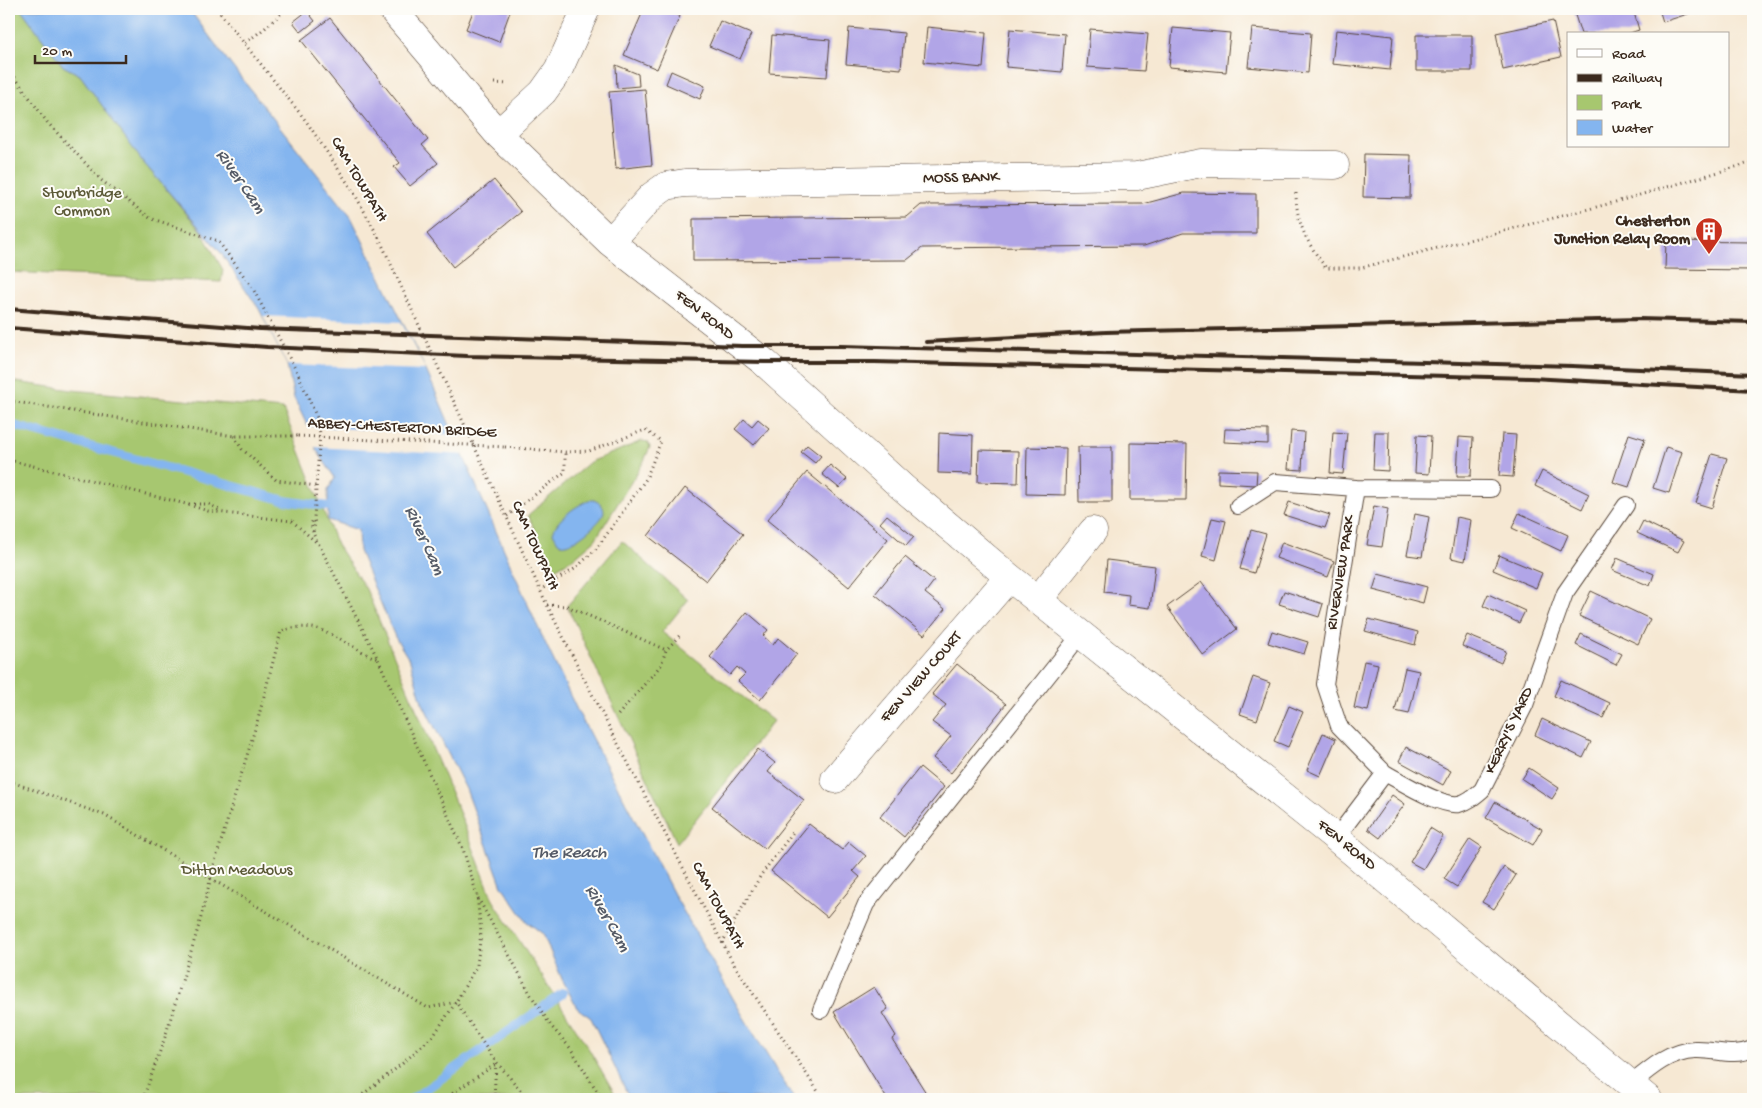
<svg xmlns="http://www.w3.org/2000/svg" width="1762" height="1108" font-family="'Gochi Hand',sans-serif">
<rect width="100%" height="100%" fill="#fdfcf7"/>
<filter id="ink" filterUnits="userSpaceOnUse"><feTurbulence type="fractalNoise" baseFrequency=".02" numOctaves="2"/><feDisplacementMap in="SourceGraphic" scale="10" xChannelSelector="R" yChannelSelector="G"/><feConvolveMatrix kernelMatrix="1 2 1 2 8 2 1 2 1" color-interpolation-filters="sRGB"/></filter>
<filter id="wash" filterUnits="userSpaceOnUse"><feTurbulence type="fractalNoise" baseFrequency=".0096" numOctaves="4" result="noise"/><feDisplacementMap in="SourceGraphic" scale="20" xChannelSelector="R" yChannelSelector="G"/><feGaussianBlur stdDeviation="1.12" result="paint"/><feColorMatrix in="noise" values="0 0 0 0 0 0 0 0 0 0 0 0 0 0 0 0 0 1.4 0 .05"/><feComposite in="paint" operator="in"/></filter>
<g filter="url(#wash)">
<rect width="100%" height="100%" fill="#f6e8d3"/>
<path fill="#a7c76f" stroke="#717846" d="M9 9H21L63 66 80 75 143 162 201 231 223 270 221 282 9 272Z
M9 381 72 390 283 409 337 545 366 589 462 819 493 900 587 1046 618 1099H9Z
M642 441 648 442 650 447 643 463 595 540 574 558 553 570 528 515 590 462Z
M622 541 688 600 662 632 773 721 677 843 567 606Z"/>
<path fill="#84b5ef" stroke="#607086" d="M21 9H189L231 65 351 217 426 370 535 621 577 710 676 898 743 1016 794 1099H630L591 1018 577 1008 562 979 543 934 526 921 502 886 466 789 422 702 410 661 395 637 359 551 358 530 328 520V490L335 478 316 449 306 423 294 398 287 365 259 309 221 253 143 162 80 75 63 66Z
M590 500H594L601 504C603 507 605 511 603 515 600 523 574 544 566 544 562 545 561 544 558 542L553 533C556 519 577 505 590 500Z"/>
<path fill="#f6e8d3" d="M263 316 401 322 426 370 287 365Z
M305 426 457 435 466 455 313 447Z"/>
<g fill="none" stroke-linecap="round" stroke-linejoin="round">
<path stroke="#84b5ef" stroke-width="9" d="M9 424 287 501 340 508
M412 1099 563 993"/>
</g>
<g id="blocks">
<path fill="#b1a5e7" d="M474 9H511L499 42 466 29Z
M644 9H663L680 16 657 69 624 55Z
M1585 9H1633L1639 30 1627 34H1581L1574 12Z
M1659 9H1703L1663 22Z
M307 11 315 21 301 32 293 22Z
M330 18 428 140 422 145 438 163 410 186 394 167 400 163 301 40Z
M720 21 751 34 740 59 709 46Z
M1553 21 1561 57 1503 70 1496 33Z
M927 27 986 33 983 68 924 62Z
M849 28 904 33 901 69 846 64Z
M1173 28 1230 33 1226 72 1169 67Z
M1252 28 1311 33 1308 73 1248 67Z
M1010 29 1065 34 1062 72 1006 67Z
M1090 29 1148 34 1144 71 1087 67Z
M1336 30 1393 36 1390 70 1332 64Z
M772 35 830 40 827 77 769 73Z
M1416 35H1472V71H1416Z
M616 65 638 74 639 86 617 88Z
M671 71 705 86 700 99 666 84Z
M645 89 652 165 616 169 609 92Z
M1364 154 1411 155 1410 198 1363 197Z
M494 180 521 212 453 267 427 234Z
M1184 193 1256 194V233H1183L1144 246 922 248 907 260 693 261V219L907 217 921 205 1143 204Z
M1666 241 1752 242V270L1665 269Z
M744 419 752 426 758 419 769 428 754 445 735 429Z
M1225 429 1268 430V444L1224 442Z
M1291 431 1304 432 1302 470 1288 469Z
M1333 432 1347 433 1343 474 1330 473Z
M1375 432H1389L1388 471 1373 470Z
M939 433 973 435 972 474 938 473Z
M1502 434 1516 435 1513 477 1499 476Z
M1629 434 1645 439 1629 487 1613 482Z
M1417 435 1431 436 1429 474 1415 473Z
M1459 437 1473 438 1471 476H1457Z
M1130 443 1187 444 1186 500H1130Z
M807 445 821 456 815 463 801 452Z
M1027 447 1066 448 1065 495 1026 494Z
M1078 447H1112V502H1079Z
M1666 447 1682 452 1669 493 1653 488Z
M979 450 1019 451 1018 483 978 482Z
M1712 454 1727 458 1712 508 1696 503Z
M830 465 847 479 839 488 822 474Z
M1218 470 1257 471 1256 485 1218 483Z
M1542 471 1589 494 1582 509 1535 486Z
M807 472 888 539 849 587 767 520Z
M685 488 743 534 706 581 648 536Z
M1289 502 1330 515 1325 528 1284 515Z
M1374 506 1388 509 1382 547 1367 545Z
M1519 513 1568 535 1561 551 1512 528Z
M1415 514 1429 517 1422 557 1407 555Z
M887 515 914 537 906 546 880 523Z
M1457 517 1471 520 1465 561 1451 558Z
M1212 518 1226 521 1216 560 1202 556Z
M1643 521 1684 541 1678 552 1637 533Z
M1251 530 1266 534 1254 573 1240 569Z
M1282 542 1334 561 1328 577 1276 558Z
M1499 555 1542 573 1536 588 1493 570Z
M905 557 934 581 925 593 945 609 924 635 875 594Z
M1617 558 1654 574 1650 586 1612 570Z
M1107 560 1155 566 1150 608 1128 605 1129 595 1104 592Z
M1378 574 1427 587 1423 603 1373 590Z
M1201 582 1237 629 1203 655 1167 607Z
M1284 591 1323 604 1319 617 1279 604Z
M1591 591 1650 619 1638 644 1579 616Z
M1488 594 1525 611 1519 623 1483 606Z
M747 612 768 630 763 636 773 645 778 638 797 654 760 700 738 681 745 674 737 667 730 675 710 657Z
M1369 619 1418 632 1415 645 1365 631Z
M1272 631 1308 642 1304 654 1268 643Z
M1581 634 1622 654 1616 665 1576 645Z
M1467 635 1506 651 1501 663 1462 646Z
M1364 661 1378 664 1368 711 1354 708Z
M957 664 1006 704 951 773 933 758 951 736 932 722 946 705 932 694Z
M1405 668 1419 671 1409 714 1395 711Z
M1253 677 1270 683 1257 720 1240 714Z
M1561 680 1610 703 1603 718 1554 696Z
M1289 706 1303 712 1288 747 1274 741Z
M1542 719 1591 742 1583 758 1535 735Z
M1323 733 1336 739 1320 776 1307 770Z
M1406 747 1451 771 1443 785 1399 761Z
M758 749 775 763 768 772 804 800 765 849 712 807Z
M920 767 944 787 904 837 880 817Z
M1529 768 1559 788 1552 799 1522 779Z
M1392 795 1405 804 1380 838 1368 829Z
M1495 802 1542 829 1533 845 1486 818Z
M809 824 842 850 849 842 866 856 853 871 860 877 827 917 771 871Z
M1430 828 1443 836 1423 869 1410 862Z
M1470 839 1482 847 1457 887 1444 879Z
M1504 867 1516 875 1494 909 1482 902Z
M874 987 888 1009 882 1013 896 1036 892 1039 928 1096 922 1099H887L834 1012Z"/>
</g>
</g>
<g filter="url(#ink)">
<use href="#blocks" fill-opacity="0" stroke="#574639" stroke-width="1"/>
<g fill="none" stroke-linecap="round" stroke-linejoin="round">
<g stroke="#574639" stroke-width="18">
<path id="lane" d="M1238 506 1275 482 1356 488
M1385 773 1339 726 1325 684 1356 488 1491 489
M1336 838 1385 773C1402 782 1441 807 1459 804 1468 802 1475 796 1482 790L1525 705 1565 593 1626 505
M821 1010 866 904 1081 634
M1630 1085C1649 1069 1669 1051 1695 1050 1718 1049 1730 1058 1753 1049"/>
</g>
<g stroke="#574639" stroke-width="29">
<path id="street" d="M392 9 498 134 610 242 764 362 902 487 1009 577 1336 838 1648 1099
M498 134 543 92 558 71 586 9
M610 242 652 196 666 186 685 183 1137 176 1201 163 1335 165
M1038 600 1093 531
M835 779 1009 577"/>
</g>
<path stroke="#574639" stroke-width="3" stroke-dasharray="1 4" stroke-linecap="butt" d="M217 9 306 121 353 191 379 238 547 605 596 702 733 963 823 1099
M245 43 264 29 286 9
M9 69 47 122 101 180 150 218 218 241 252 287 299 376 317 418 320 433 314 518 315 524 313 533 378 659 463 849 477 895 481 933 477 965 456 1002 434 1035 403 1063 357 1099
M494 83 508 84
M1296 193C1296 224 1308 244 1326 268H1360L1612 203 1753 162
M9 401 234 436H298
M234 436 242 449 276 480 316 486
M505 447 565 452 589 451 645 430 661 441 646 479 597 548 576 568 540 590
M9 460 186 504 208 511 292 521 316 542
M189 504H209L219 510
M507 516 565 472V452
M313 532 311 525 313 519
M547 605 567 606 666 650
M618 715 661 665 666 650 681 634
M9 781 104 815 428 1008 456 1002 493 1058 528 1099
M478 898 531 995 551 1026 571 1049 602 1099
M722 943 761 875 794 831
M143 1099 165 1037 199 925 214 865 258 719 281 631C323 617 342 645 378 659
M444 1099 496 1064
M494 1099 496 1062"/>
<use href="#lane" stroke="#fff" stroke-width="16"/>
<use href="#street" stroke="#fff" stroke-width="28"/>
<path stroke="#3b2a1e" stroke-width="4" d="M9 309 260 329 742 346H841L1572 366 1753 374
M9 328 267 347 467 356 764 362H875L1531 378 1753 390
M926 342 1106 332 1639 319 1753 322"/>
<path stroke="#574639" stroke-width="3" stroke-dasharray="1 4" stroke-linecap="butt" d="M298 436 505 447"/>
</g>
</g>
<defs>
<g id="building-pin" transform="scale(1.4375)"><path d="M0 17L-7.5 6A9.5 9.5 0 1 1 7.5 6Z" fill="#c8321e" stroke="#fdfcf7"/><path d="M-4-6H4V6H1V3H-1V6H-4ZM-2.5-4.3h1.7v1.8h-1.7ZM.8-4.3h1.7v1.8H.8ZM-2.5-1h1.7V.8h-1.7ZM.8-1h1.7V.8H.8Z" fill="#fff"/></g>
</defs>
<g fill-rule="evenodd">
<use href="#building-pin" x="1709" y="231"/>
</g>
<g text-anchor="middle" dominant-baseline="central" stroke-width="4" stroke-linejoin="round" paint-order="stroke">
<g font-size="16" fill="#3b2a1e" stroke="#fdfcf7">
<text transform="translate(961 179) rotate(-1)">MOSS BANK</text>
<text transform="translate(358 180) rotate(59)">CAM TOWPATH</text>
<text transform="translate(704 316) rotate(38)">FEN ROAD</text>
<text transform="translate(402 429) rotate(3)">ABBEY-CHESTERTON BRIDGE</text>
<text transform="translate(534 546) rotate(66)">CAM TOWPATH</text>
<text transform="translate(1342 573) rotate(-81)">RIVERVIEW PARK</text>
<text transform="translate(922 678) rotate(-49)">FEN VIEW COURT</text>
<text transform="translate(1510 731) rotate(-65)">KERRY'S YARD</text>
<text transform="translate(1346 846) rotate(39)">FEN ROAD</text>
<text transform="translate(717 906) rotate(62)">CAM TOWPATH</text>
</g>
<g font-size="16" fill="#5b5936" stroke="#fdfcf7">
<text x="82" y="194">Stourbridge<tspan x="82" dy="18">Common</tspan></text>
<text x="237" y="871">Ditton Meadows</text>
</g>
<g font-size="16" font-weight="bold" fill="#3b2a1e" stroke="#fdfcf7" text-anchor="end">
<text x="1690" y="222">Chesterton<tspan x="1690" dy="18">Junction Relay Room</tspan></text>
</g>
<g font-size="18" font-style="italic" fill="#555b67" stroke="#fdfcf7">
<text transform="translate(240 182) rotate(55)">River Cam</text>
<text transform="translate(424 541) rotate(65)">River Cam</text>
<text x="569" y="853">The Reach</text>
<text transform="translate(607 919) rotate(60)">River Cam</text>
</g>
</g>
<rect width="1762" height="1108" fill="none" stroke="#fdfcf7" stroke-width="30"/>
<rect x="1567" y="32" width="162" height="115" fill="#fdfcf7" stroke="#afa8a0"/>
<rect x="1577" y="49" width="25" height="8" fill="#ffffff" stroke="#afa8a0"/>
<text x="1612" y="58" font-size="15" fill="#3b2a1e">Road</text>
<rect x="1577" y="74" width="25" height="8" fill="#3b2a1e" stroke="#afa8a0"/>
<text x="1612" y="82" font-size="15" fill="#3b2a1e">Railway</text>
<rect x="1577" y="95" width="25" height="15" fill="#a7c76f" stroke="#afa8a0"/>
<text x="1612" y="108" font-size="15" fill="#3b2a1e">Park</text>
<rect x="1577" y="120" width="25" height="15" fill="#84b5ef" stroke="#afa8a0"/>
<text x="1612" y="132" font-size="15" fill="#3b2a1e">Water</text>
<path d="M35 55v8h91v-8" fill="none" stroke="#3b2a1e" stroke-width="2.5"/>
<text x="42" y="55" font-size="15" fill="#3b2a1e" stroke="#fdfcf7" stroke-width="4" paint-order="stroke">20 m</text>
</svg>
